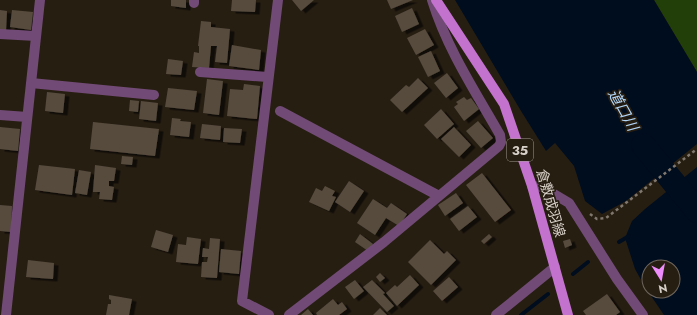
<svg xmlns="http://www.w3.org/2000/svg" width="697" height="315" font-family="Jost,'Noto Sans JP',sans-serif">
<defs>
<filter id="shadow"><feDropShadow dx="4.5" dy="2.5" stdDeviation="0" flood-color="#0009"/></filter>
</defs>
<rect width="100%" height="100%" fill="#271e12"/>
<path fill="#233f09" d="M654 0H697V72Z"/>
<path fill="#000d1f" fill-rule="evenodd" d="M455 0H654L697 72V144L626 201 602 214 585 201 574 166 555 143 546 151 521 111Z
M697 167V315H664L645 287 635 269 625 238 632 221 645 209ZM649 267H673V291H649Z"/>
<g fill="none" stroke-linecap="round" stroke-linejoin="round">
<path stroke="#000d1f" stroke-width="4" d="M619 242 629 236
M573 274 588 262
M521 315 548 294"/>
<path stroke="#000d1f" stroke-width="24" d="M643 145 697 211"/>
</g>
<path fill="#564b3e" filter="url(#shadow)" d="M171 0H186V8L171 6Z
M232 0H256L255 12 231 11Z
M292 0H314L301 11Z
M387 0H413L391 9Z
M412 8 419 24 402 32 395 16Z
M0 10 7 11 6 31H0Z
M12 10 33 12 31 30 10 27Z
M201 21 211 22V27L230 29 227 63 215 62 217 46H211L209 68 192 67 194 52 199 53V46H198Z
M425 29 434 45 416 55 407 38Z
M232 45 261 50 259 70 229 66Z
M431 51 440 71 428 77 418 57Z
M168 59 183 61 181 75 166 74Z
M447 73 458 88 446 98 434 83Z
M418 78 428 88 402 112 390 100 406 85 409 87Z
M207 79 223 81 219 115 203 113Z
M244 84 260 86 257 119 227 116 230 89 243 90Z
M168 88 197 91 194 110 165 107Z
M47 92 65 94 63 113 45 111Z
M464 97 467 100 471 98 479 109 464 121 454 107 458 104 456 102Z
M130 100 139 101 138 112 129 111Z
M141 101 158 103 156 121 139 119Z
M441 109 454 124 437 139 424 125Z
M172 118 181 119 180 121 191 122 189 137 170 135Z
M478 121 493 138 481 148 466 131Z
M93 122 159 129 155 156 90 149Z
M202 124 221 126 220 140 200 138Z
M0 127 20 129 18 151 0 149Z
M454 127 471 145 459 157 441 139Z
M224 128 242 129 240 143 223 142Z
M122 156 133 157 132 165 121 164Z
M39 165 75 169 72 195 35 190Z
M95 165 116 168 114 181H109V186L114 187 112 200 99 199 100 192H93Z
M79 170 91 172 87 195 75 193Z
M482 173 511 210 495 222 466 185Z
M349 181 364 191 350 212 335 202Z
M325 186 335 191 332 196 336 197 329 211 309 202 316 188 322 191Z
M456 193 463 203 445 216 438 205Z
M373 199 387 208 391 203 407 214 399 226 386 218 375 235 357 223Z
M0 205 12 206 11 232 0 231Z
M468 206 477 217 459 231 450 219Z
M156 230 173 235 168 252 151 247Z
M360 234 373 244 368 251 355 242Z
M489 234 492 237 484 244 481 241Z
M187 237 201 239 198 264 176 262 178 244 186 245Z
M210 238 220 239 217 278 201 277 202 262H207L208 257H202L203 248 209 249Z
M570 239 572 245 565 248 563 241Z
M430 240 444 254 447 251 456 260 431 285 408 262Z
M221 249 241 251 239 274 219 272Z
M28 260 54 263 53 279 26 277Z
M380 273 385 278 380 282 376 277Z
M410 275 419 285 397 306 386 293 395 285 397 287Z
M449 277 458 287 442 301 433 291Z
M355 280 364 291 354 299 345 287Z
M372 280 385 293 383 294 394 306 387 312 363 287Z
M607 294 620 312 616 315H586L583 311Z
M109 295 132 299 129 315H106L108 304H111V300L109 299Z
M333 299 338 305 342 302 347 309 339 315H317L316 313Z
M380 308 387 315H373Z
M308 309 313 315H301Z"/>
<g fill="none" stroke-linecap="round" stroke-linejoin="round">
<path stroke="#80786e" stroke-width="2.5" stroke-dasharray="3 3" stroke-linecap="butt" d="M590 214 597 219 606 218 697 149"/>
<path stroke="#714b76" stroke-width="10" d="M194 3V0
M0 34 36 36
M200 72 268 77
M31 83 154 95
M280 111 439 196
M0 115 27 117
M532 186 542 187 569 203 617 279 643 315
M6 315 40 0
M269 315 242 301 278 0
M289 315 384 242 499 146 501 142 500 135C475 91 447 49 432 0
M496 315 555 267"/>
<path stroke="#c372ce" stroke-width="10" d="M436 0 504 104 532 186 568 315"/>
</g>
<g text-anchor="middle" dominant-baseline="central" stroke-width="3.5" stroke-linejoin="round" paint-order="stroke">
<rect fill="#271e12" stroke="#a29b91" stroke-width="1" x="507" y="139" width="26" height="22" rx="3"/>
<g font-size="13" font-weight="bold" fill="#d7d0c8">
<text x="520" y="150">35</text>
</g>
<g font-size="14" fill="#d7d0c8" stroke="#271e12">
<text transform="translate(551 203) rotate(74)">倉敷成羽線</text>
</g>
<g font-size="15" font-style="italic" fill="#b1d6f8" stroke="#271e12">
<text transform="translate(623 110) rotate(61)">道口川</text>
</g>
</g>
<g transform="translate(661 279) rotate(169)"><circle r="19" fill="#271e12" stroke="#6d655b"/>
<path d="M0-3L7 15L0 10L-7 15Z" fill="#ed8cfa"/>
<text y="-6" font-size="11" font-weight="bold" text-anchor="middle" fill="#d7d0c8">N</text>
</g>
</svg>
